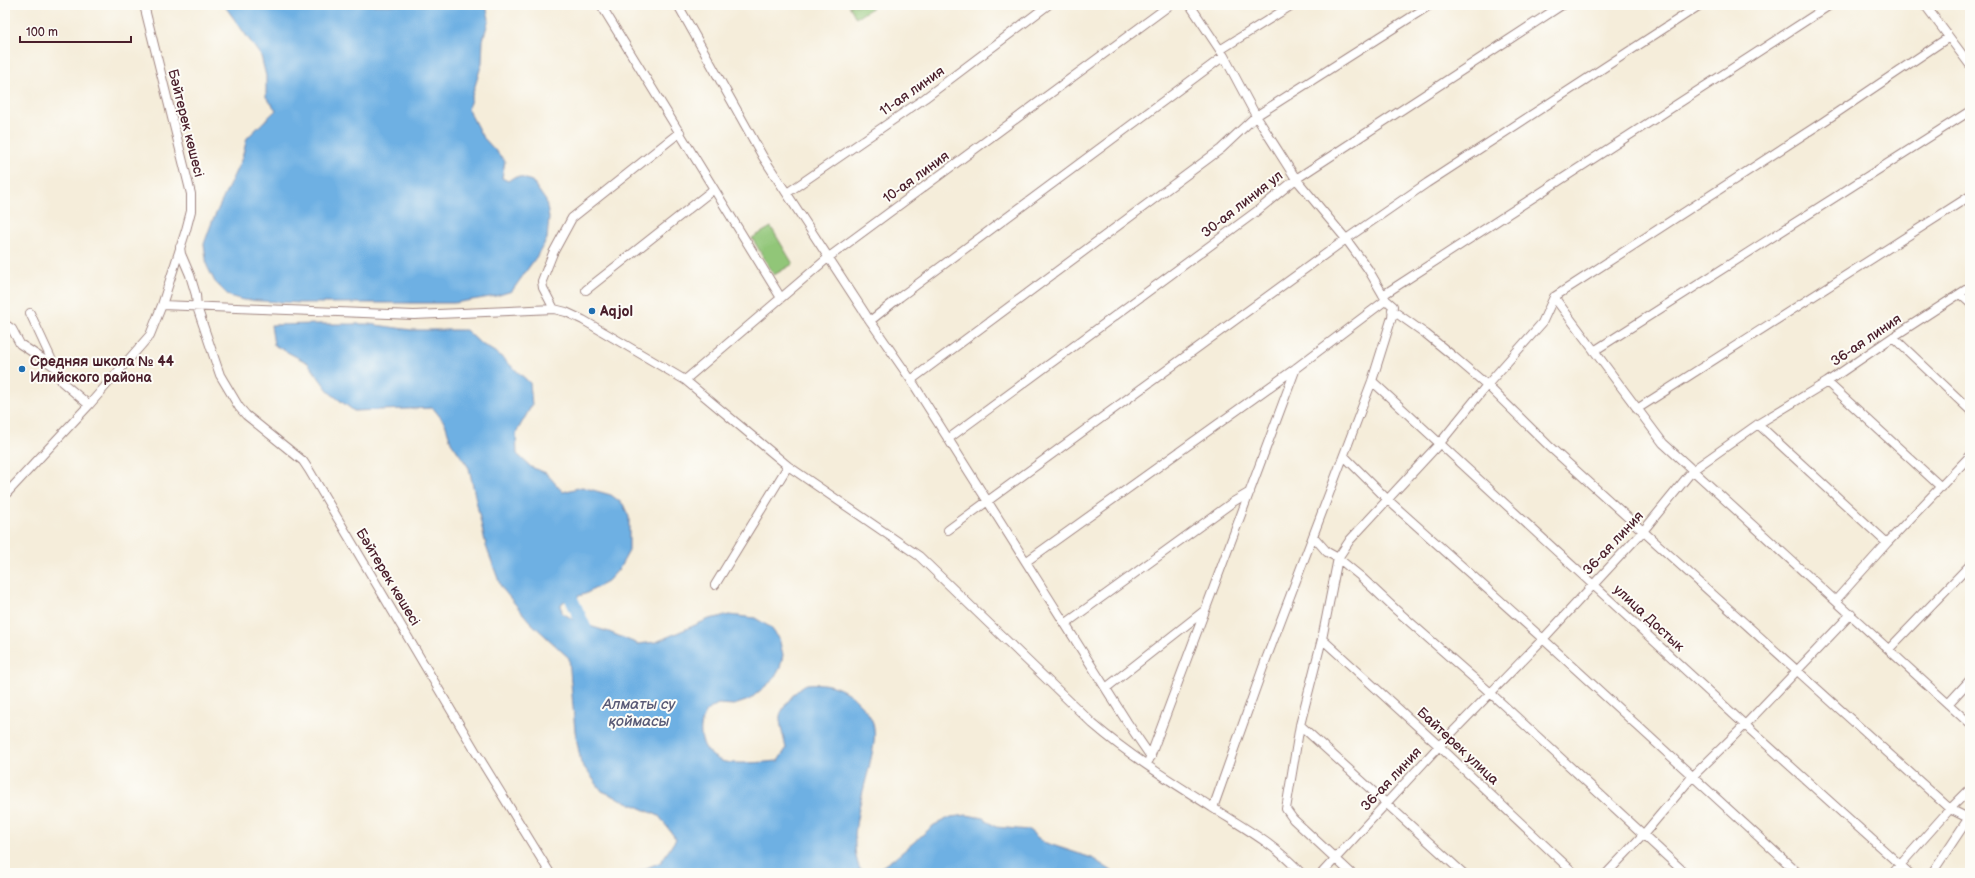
<svg xmlns="http://www.w3.org/2000/svg" width="1975" height="878" font-family="'Balsamiq Sans',sans-serif">
<rect width="100%" height="100%" fill="#fdfcf7"/>
<filter id="ink" filterUnits="userSpaceOnUse"><feTurbulence type="fractalNoise" baseFrequency=".025" numOctaves="2"/><feDisplacementMap in="SourceGraphic" scale="8" xChannelSelector="R" yChannelSelector="G"/><feConvolveMatrix kernelMatrix="1 2 1 2 8 2 1 2 1" color-interpolation-filters="sRGB"/></filter>
<filter id="wash" filterUnits="userSpaceOnUse"><feTurbulence type="fractalNoise" baseFrequency=".012" numOctaves="4" result="noise"/><feDisplacementMap in="SourceGraphic" scale="16" xChannelSelector="R" yChannelSelector="G"/><feGaussianBlur stdDeviation="0.9" result="paint"/><feColorMatrix in="noise" values="0 0 0 0 0 0 0 0 0 0 0 0 0 0 0 0 0 1.4 0 .05"/><feComposite in="paint" operator="in"/></filter>
<g filter="url(#wash)">
<rect width="100%" height="100%" fill="#f5edda"/>
<path fill="#91c678" stroke="#6e7252" d="M849 5H877L856 18Z
M771 227 793 264 774 275 752 238Z"/>
<path fill="#6eb0e3" stroke="#5c6887" d="M224 5H486L489 19 483 40 482 63 468 109 482 136 505 161 502 178 508 181 514 177H520L532 181 546 201 549 218 547 239 537 256 512 291 496 296 454 303H300L243 300 229 296 215 282 207 266 204 244 212 222 242 158 247 138 276 110 266 97V76L261 56Z
M318 324H369L411 330H466L480 343 498 354 530 383 532 405 516 433 517 454 531 467 546 473 563 492 582 487 611 495 623 504 629 517V551L619 569 607 582 585 594 566 600 561 604 562 613 580 623 609 632 638 644 656 642 709 619 729 615 755 618 770 627 779 638 783 655 780 668 774 679 749 700 734 705 718 704C714 706 708 710 706 713 695 731 702 754 722 761 731 765 766 762 778 761L786 749C785 741 779 722 780 716 782 707 799 686 807 684 823 682 840 686 853 697 860 704 870 713 873 723 877 739 872 752 869 768 862 796 847 842 860 869L868 872 880 868 899 855 934 825 951 817 967 815 983 818 996 827 1029 830 1043 842 1092 858 1115 873H634L661 862 676 839 659 816 602 791 581 763 575 731 569 658 530 622 501 587 486 546 469 468 451 442 445 423 433 408 354 411 330 393 308 363 274 345 271 325Z"/>
<g fill="none" stroke-linecap="round" stroke-linejoin="round">
<path stroke="#6eb0e3" stroke-width="13" d="M564 583 590 639"/>
</g>
</g>
<g filter="url(#ink)">
<g fill="none" stroke-linecap="round" stroke-linejoin="round">
<g stroke="#a08682" stroke-width="10">
<path id="minor" d="M601 5 781 298
M678 5 763 157 866 315 911 380 1127 722 1151 757
M1190 5 1224 56 1256 116 1296 179 1346 239 1368 269 1386 300 1393 306 1392 317 1372 381 1265 662 1213 808
M1925 5 1970 65
M1949 37 1823 122 1554 297 1663 443 1970 724
M1220 50 1292 5
M787 193 925 98 1048 5
M180 247 181 254 190 275 196 295 197 307 220 375 239 407 246 415 303 461 309 470 477 754 550 873
M586 290 714 189
M1960 294 1970 303
M1383 295 1830 5
M162 305 414 315 554 309 566 312 583 320 685 380 788 466 919 556 1093 724C1130 756 1172 782 1213 808 1244 828 1276 845 1301 873
M554 309 543 288 542 281 553 253 572 218 680 132
M1392 310 1426 334 1453 356 1487 385 1550 447 1950 809 1968 818
M30 313 62 382 89 405
M870 321 900 297 1224 56
M5 324 12 329 20 344 55 367
M1893 337 1970 410
M1594 351 1970 111
M685 380 829 257 1170 5
M911 380 1221 149 1256 116 1430 5
M1372 381 1745 725 1909 873
M1827 382 1941 487
M1637 409 1970 196
M1758 424 1887 543
M948 439 1257 211 1296 179 1562 5
M1344 456 1388 500 1543 639 1798 873
M5 495 89 405 150 335 162 305 186 230 191 211V194L144 5
M948 530 1346 239 1427 183 1700 5
M1313 536 1327 552 1338 558 1360 576 1395 609 1485 688 1685 873
M1027 561 1296 368 1386 300
M715 585 788 466
M1836 600 1887 543 1970 456
M1065 624 1233 502 1250 492
M1322 639 1439 746 1574 873
M1889 649 1970 565
M1106 688 1204 611
M1948 704 1970 680
M1300 725 1463 873
M1149 760 1296 368
M1322 873 1439 746 1543 639 1644 530 1693 470 1758 424 1827 382 1893 337 1970 287
M1351 873 1293 819 1286 809 1300 725 1322 639 1338 558 1350 540 1440 443 1487 385 1542 323 1554 297
M1607 873 1643 835 1692 777 1745 725 1851 614
M1893 873 1950 809 1970 789
M1932 873 1970 816"/>
</g>
<use href="#minor" stroke="#fff" stroke-width="8"/>
</g>
</g>
<g fill="#1f6fb2" stroke="#fdfcf7" stroke-width="1.5">
<circle cx="592" cy="311" r="4"/>
<circle cx="22" cy="369" r="4"/>
</g>
<g text-anchor="middle" dominant-baseline="central" stroke-width="4" stroke-linejoin="round" paint-order="stroke">
<g font-size="14" fill="#4a1f2b" stroke="#fdfcf7">
<text transform="translate(912 91) rotate(-35)">11-ая линия</text>
<text transform="translate(186 123) rotate(76)">Бәйтерек көшесі</text>
<text transform="translate(916 177) rotate(-36)">10-ая линия</text>
<text transform="translate(1242 204) rotate(-38)">30-ая линия ул</text>
<text transform="translate(1866 340) rotate(-34)">36-ая линия</text>
<text transform="translate(1613 543) rotate(-47)">36-ая линия</text>
<text transform="translate(388 577) rotate(59)">Бәйтерек көшесі</text>
<text transform="translate(1649 618) rotate(43)">улица Достык</text>
<text transform="translate(1458 746) rotate(43)">Байтерек улица</text>
<text transform="translate(1391 779) rotate(-47)">36-ая линия</text>
</g>
<g font-size="14" font-weight="bold" fill="#4a1f2b" stroke="#fdfcf7" text-anchor="start">
<text x="600" y="311">Aqjol</text>
<text x="30" y="361">Средняя школа № 44<tspan x="30" dy="16">Илийского района</tspan></text>
</g>
<g font-size="15" font-style="italic" fill="#585975" stroke="#fdfcf7">
<text x="639" y="704">Алматы су<tspan x="639" dy="17">қоймасы</tspan></text>
</g>
</g>
<rect width="1975" height="878" fill="none" stroke="#fdfcf7" stroke-width="20"/>
<path d="M20 36v6h111v-6" fill="none" stroke="#4a1f2b" stroke-width="2"/>
<text x="26" y="36" font-size="12" fill="#4a1f2b" stroke="#fdfcf7" stroke-width="3" paint-order="stroke">100 m</text>
</svg>
